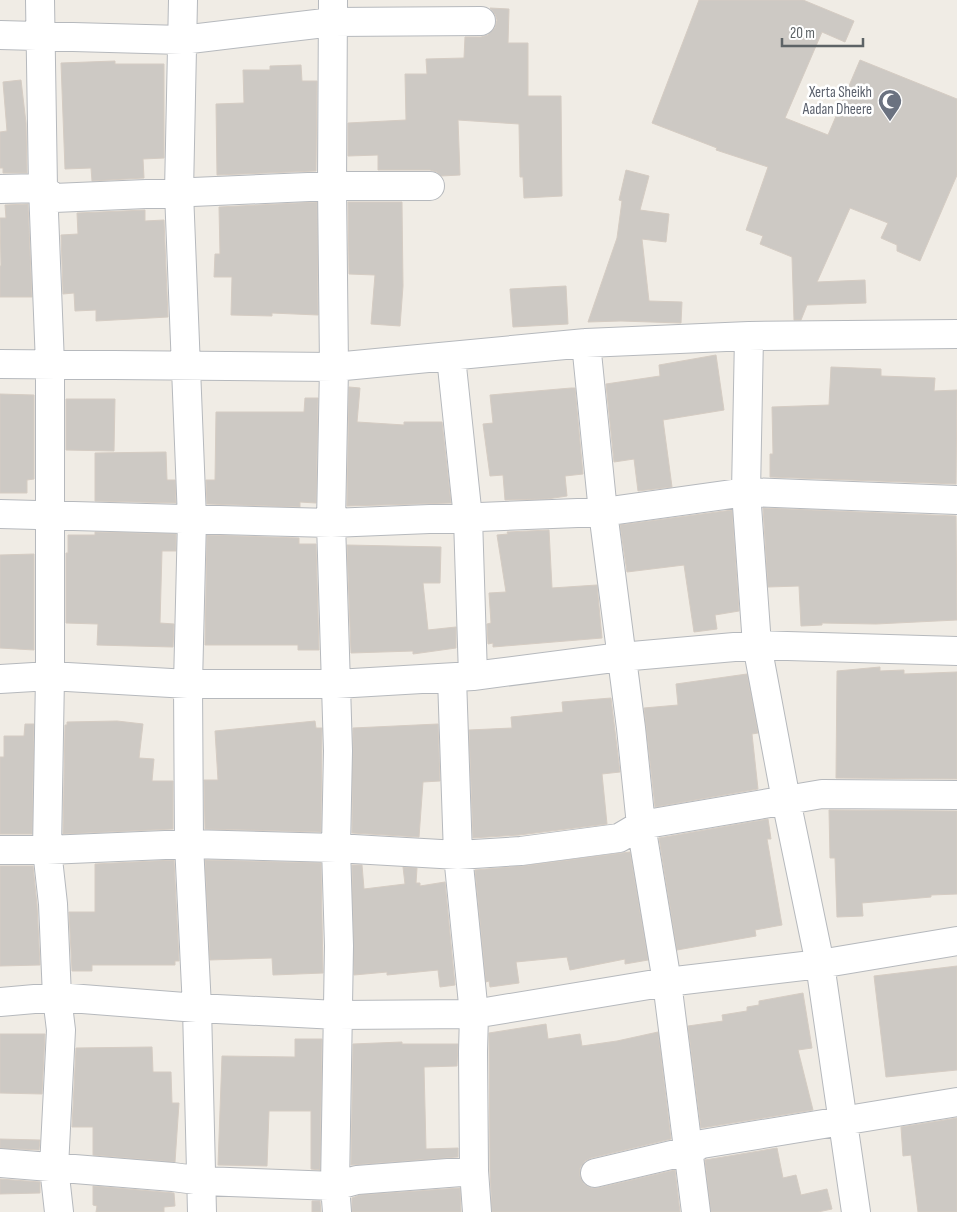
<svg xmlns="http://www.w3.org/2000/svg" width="957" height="1212" font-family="'Sofia Sans Condensed',sans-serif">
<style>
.building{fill:#cdc9c4;stroke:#d5ccc3}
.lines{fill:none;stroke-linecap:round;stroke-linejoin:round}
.minor-casing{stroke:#b6b9bd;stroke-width:30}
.minor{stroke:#fff;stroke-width:28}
.labels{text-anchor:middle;stroke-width:5;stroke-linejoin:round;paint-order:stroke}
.worship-label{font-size:15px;fill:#5b616d;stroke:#fff;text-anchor:end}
</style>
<rect width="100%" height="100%" fill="#f0ece5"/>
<path class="building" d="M 699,0 L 803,0 L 854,21 L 845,42 L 822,32 L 785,118 L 828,135 L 860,60 L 957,99 L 957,175 L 920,261 L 897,251 L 897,245 L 881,238 L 888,223 L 850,208 L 817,282 L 865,280 L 866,303 L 807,305 L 801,320 L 794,320 L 792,257 L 760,244 L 763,236 L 746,230 L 768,167 L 716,150 L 717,148 L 652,123 Z
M 490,8 L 509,9 L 508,43 L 528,43 L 528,96 L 561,96 L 562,196 L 524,198 L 523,177 L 520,177 L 519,124 L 458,120 L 460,175 L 441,176 L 437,172 L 430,170 L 378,170 L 378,155 L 348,156 L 348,123 L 406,120 L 405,74 L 427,74 L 426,59 L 464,58 L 465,37 L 481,37 L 488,35 L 495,28 L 497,20 L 495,14 Z
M 115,61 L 115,64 L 164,64 L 164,158 L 143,159 L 144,178 L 92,181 L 91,168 L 65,169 L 61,63 Z
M 301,65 L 302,81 L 317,81 L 316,171 L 217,175 L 216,104 L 244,103 L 243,70 L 270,70 L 270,66 Z
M 21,80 L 26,123 L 27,173 L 3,173 L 3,168 L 0,168 L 0,132 L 7,131 L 3,82 Z
M 626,170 L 649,176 L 640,210 L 669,214 L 666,242 L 642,239 L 649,301 L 682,302 L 681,323 L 621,321 L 588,322 L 617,238 L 622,201 L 619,200 Z
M 317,202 L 318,315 L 272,313 L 272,316 L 231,315 L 232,277 L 214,277 L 215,254 L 220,254 L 219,207 Z
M 348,202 L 402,202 L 403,286 L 400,326 L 371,324 L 375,275 L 349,274 Z
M 28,204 L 32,297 L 0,297 L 0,266 L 1,266 L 0,218 L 6,218 L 5,205 Z
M 145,210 L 145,221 L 164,220 L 168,317 L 96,321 L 96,310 L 75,311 L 74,293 L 63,294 L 61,235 L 78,234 L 77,213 Z
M 566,286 L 568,324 L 513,327 L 510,289 Z
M 716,355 L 724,410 L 663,420 L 672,487 L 638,491 L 634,459 L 614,462 L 606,384 L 660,376 L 659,365 Z
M 831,367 L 881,369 L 881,376 L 935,378 L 934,391 L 957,390 L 956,484 L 770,477 L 770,454 L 773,454 L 772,407 L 829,405 Z
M 349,387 L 360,388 L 357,422 L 404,425 L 404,422 L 442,422 L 451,503 L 347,506 Z
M 571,388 L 575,388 L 583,474 L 565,476 L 567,496 L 547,499 L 505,500 L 503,475 L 490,476 L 483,424 L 493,423 L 490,395 Z
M 0,394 L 34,395 L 34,479 L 27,480 L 27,493 L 0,493 Z
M 305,398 L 318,398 L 316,503 L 300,502 L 300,507 L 207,504 L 206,480 L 215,480 L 216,412 L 304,412 Z
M 66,399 L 115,399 L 114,451 L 66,450 Z
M 166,452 L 167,480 L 175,480 L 176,503 L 95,501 L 95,453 Z
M 763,508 L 956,516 L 957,620 L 876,624 L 822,623 L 822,625 L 801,626 L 799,586 L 768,587 Z
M 732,510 L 739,611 L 715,615 L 717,629 L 694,632 L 684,565 L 627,572 L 620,525 Z
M 549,530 L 552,588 L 597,585 L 602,638 L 493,647 L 493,643 L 488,644 L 487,624 L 491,623 L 489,593 L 506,592 L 497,535 L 508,534 L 507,532 Z
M 95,532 L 176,534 L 176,551 L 162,551 L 160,623 L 174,624 L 173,647 L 97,645 L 98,624 L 66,623 L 66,553 L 68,553 L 68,535 L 95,535 Z
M 207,535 L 299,538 L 299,544 L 316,544 L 319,650 L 298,650 L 298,645 L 205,645 Z
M 347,545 L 441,547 L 440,583 L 423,583 L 428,630 L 456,627 L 456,648 L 413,654 L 413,651 L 351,653 Z
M 34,554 L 34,650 L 0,648 L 0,555 Z
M 880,667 L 880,671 L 904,670 L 904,674 L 957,672 L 957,779 L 836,778 L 837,671 Z
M 747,674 L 758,733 L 752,734 L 758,789 L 655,807 L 644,708 L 678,705 L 676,684 Z
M 611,698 L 620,772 L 602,774 L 607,824 L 519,835 L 473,838 L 469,730 L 512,728 L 511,717 L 563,712 L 562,702 Z
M 117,721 L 143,724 L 139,758 L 154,759 L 152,781 L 173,781 L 173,829 L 63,834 L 65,725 L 67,725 L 67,722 Z
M 315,721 L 316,728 L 322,728 L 321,832 L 205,829 L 204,780 L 218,780 L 215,731 Z
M 25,724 L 34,724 L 32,834 L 0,834 L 0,757 L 4,757 L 4,736 L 24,736 Z
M 438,724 L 440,781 L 423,782 L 419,837 L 352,833 L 353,728 Z
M 829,810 L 957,811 L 957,894 L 931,895 L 931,897 L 862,903 L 863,916 L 837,917 L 835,858 L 830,858 Z
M 768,819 L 771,839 L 767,839 L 782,925 L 755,930 L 756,936 L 677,950 L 659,838 Z
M 630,852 L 648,960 L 625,964 L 625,959 L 570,970 L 567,957 L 516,962 L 519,983 L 490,987 L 489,981 L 486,982 L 475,870 L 523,866 Z
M 174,860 L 179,961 L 175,961 L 175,965 L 92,965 L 92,971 L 72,971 L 69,912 L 95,912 L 95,864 Z
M 205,860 L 321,863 L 323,973 L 273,975 L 272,958 L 210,960 Z
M 352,865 L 362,865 L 364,889 L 405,884 L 403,867 L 417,868 L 416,883 L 420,883 L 420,886 L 445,882 L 455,985 L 440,987 L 438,970 L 387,975 L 387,972 L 354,975 Z
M 0,866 L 33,866 L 37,905 L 40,965 L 0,966 Z
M 957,966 L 957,1070 L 886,1077 L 874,976 Z
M 803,993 L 812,1048 L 798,1050 L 813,1110 L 701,1128 L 688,1026 L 723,1021 L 722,1015 L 747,1011 L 747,1007 L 759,1005 L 759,1001 Z
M 546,1024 L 548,1039 L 580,1034 L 582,1046 L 617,1041 L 658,1032 L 671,1139 L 591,1158 L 585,1161 L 580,1168 L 580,1176 L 584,1184 L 591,1188 L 598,1188 L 675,1170 L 680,1212 L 492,1212 L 490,1170 L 489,1033 Z
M 0,1034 L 45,1034 L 42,1094 L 0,1093 Z
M 295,1039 L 322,1039 L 320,1170 L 311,1169 L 311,1111 L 269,1111 L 267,1166 L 218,1165 L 222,1056 L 295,1057 Z
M 402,1042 L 402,1044 L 458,1044 L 457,1066 L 424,1067 L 426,1149 L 458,1148 L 458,1157 L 351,1165 L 353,1044 Z
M 152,1047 L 153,1072 L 171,1072 L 172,1103 L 179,1103 L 175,1162 L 93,1155 L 93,1127 L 72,1127 L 76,1048 Z
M 957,1118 L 957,1212 L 918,1212 L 911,1155 L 903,1156 L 901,1127 Z
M 0,1139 L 40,1140 L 39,1150 L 0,1148 Z
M 777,1148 L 783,1178 L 796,1175 L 801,1195 L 827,1189 L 832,1209 L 818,1212 L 711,1212 L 705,1160 Z
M 0,1179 L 40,1182 L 40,1193 L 0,1194 Z
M 93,1186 L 174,1193 L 175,1206 L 164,1207 L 164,1212 L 96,1212 L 97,1206 L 93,1205 Z
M 460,1188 L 461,1212 L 352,1212 L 352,1198 L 360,1195 Z
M 312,1201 L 320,1201 L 321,1212 L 312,1212 Z"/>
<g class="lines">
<g class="minor-casing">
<path id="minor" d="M 40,0 L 43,188 L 50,364 L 50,676 L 47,850 L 53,904 L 57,997 L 61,1030 L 54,1167 L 59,1212
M 183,0 L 179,192 L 192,519 L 188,684 L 189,844 L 197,1008 L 202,1212
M 333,0 L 332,186 L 334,367 L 331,523 L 338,751 L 336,848 L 339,946 L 335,1186 L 337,1212
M 0,35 L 182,40 L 333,22 L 481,21
M 0,189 L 43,188 L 54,198 L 332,186 L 430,186
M 749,336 L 746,492 L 757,645 L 786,800 L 820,964 L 856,1212
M 586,343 L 603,512 L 631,728 L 641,825 L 667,982 L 696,1212
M 451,357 L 468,518 L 473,676
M 0,364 L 334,367 L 586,343 L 749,336 L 957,334
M 0,514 L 331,523 L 603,512 L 746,492 L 957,500
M 452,678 L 458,855 L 474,1014 L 473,1052 L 474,1171 L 477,1212
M 0,679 L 50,676 L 188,684 L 336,684 L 473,676 L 621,657 L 757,645 L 957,651
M 0,850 L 47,850 L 189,844 L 336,848 L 458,855 L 521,851 L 619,838 L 641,825 L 822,794 L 957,795
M 0,1002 L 57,997 L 197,1008 L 337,1015 L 474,1014 L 667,982 L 820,964 L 957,941
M 0,1163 L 173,1177 L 203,1181 L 335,1186 L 357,1180 L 474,1171
M 595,1173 L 688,1151 L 702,1144 L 957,1102"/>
</g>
<use href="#minor" class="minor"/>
</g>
<defs>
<g id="mosque-pin" transform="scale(1.25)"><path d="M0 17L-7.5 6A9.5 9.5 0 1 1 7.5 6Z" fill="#6b7280" stroke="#fff"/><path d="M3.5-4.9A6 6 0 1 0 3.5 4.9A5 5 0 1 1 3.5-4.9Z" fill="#fff"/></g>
</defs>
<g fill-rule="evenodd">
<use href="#mosque-pin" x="890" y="101"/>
</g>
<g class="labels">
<g class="worship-label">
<text x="872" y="97">Xerta Sheikh<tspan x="872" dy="17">Aadan Dheere</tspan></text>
</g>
</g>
<path d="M782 38v8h81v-8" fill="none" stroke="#5d6366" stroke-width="2.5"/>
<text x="790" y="38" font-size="15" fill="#5d6366" stroke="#ffffff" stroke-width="4" paint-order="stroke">20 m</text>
</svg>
